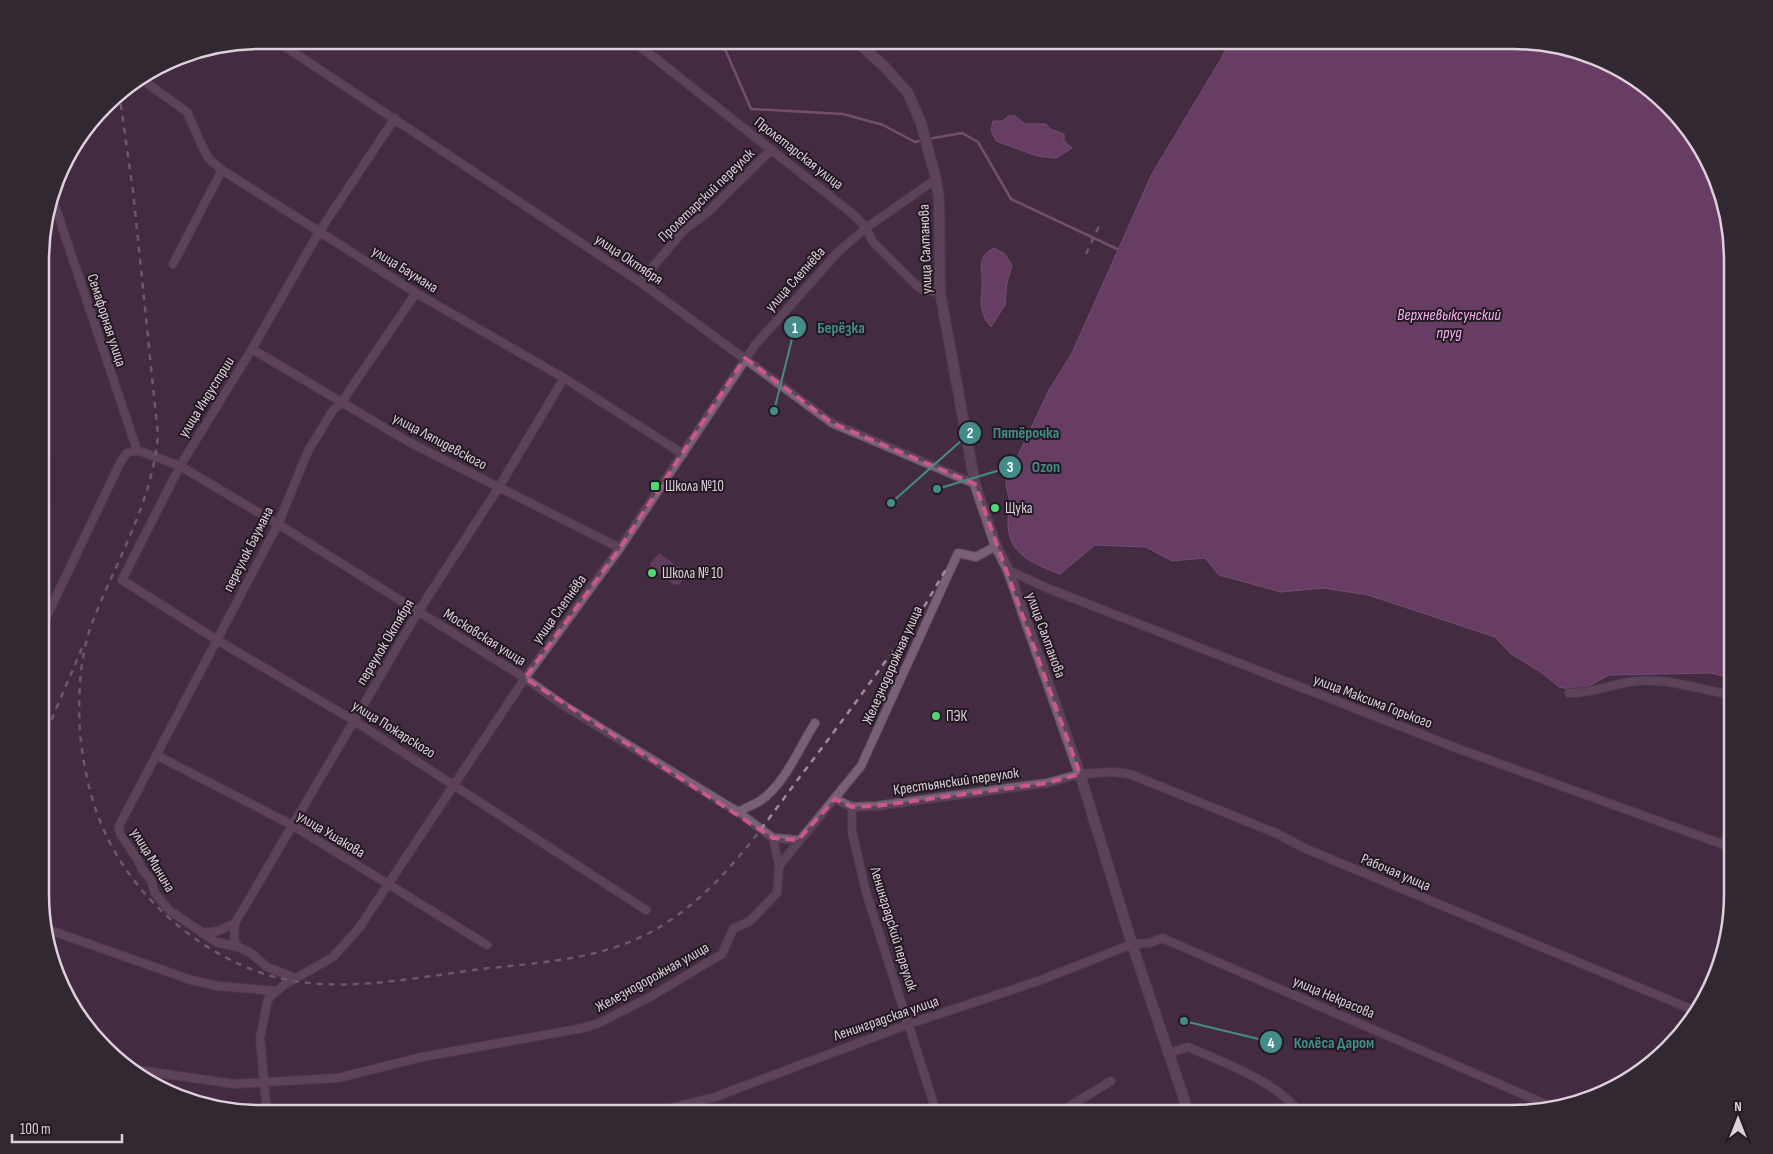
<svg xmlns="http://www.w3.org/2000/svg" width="1773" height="1154" font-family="'Sofia Sans Condensed',sans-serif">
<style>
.green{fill:#5f3b5c}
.water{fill:#93538f;stroke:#aa78a6}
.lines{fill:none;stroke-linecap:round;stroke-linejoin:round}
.stream{stroke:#aa78a6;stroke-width:2.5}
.street-casing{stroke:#5c485a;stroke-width:10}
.secondary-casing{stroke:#5c485a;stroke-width:12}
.street{stroke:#7a6077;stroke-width:8}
.secondary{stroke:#7a6077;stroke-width:10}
.rail{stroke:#9f8c9d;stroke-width:2.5;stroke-dasharray:6 6;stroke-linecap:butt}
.marked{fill:none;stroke:#cc5888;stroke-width:4;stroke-dasharray:10 6;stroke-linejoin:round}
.poi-dot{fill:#4fd675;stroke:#231922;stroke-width:2}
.labels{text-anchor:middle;stroke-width:4;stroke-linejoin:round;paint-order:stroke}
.street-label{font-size:15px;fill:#decfdc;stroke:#231922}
.poi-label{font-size:15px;fill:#decfdc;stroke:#231922;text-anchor:start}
.water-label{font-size:16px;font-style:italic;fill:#f9b1f3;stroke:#231922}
.rim{fill:none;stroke:#decfdc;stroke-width:2.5}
.leader{fill:none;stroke:#438c8a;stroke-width:2}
.callout-dot{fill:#438c8a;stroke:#231922;stroke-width:2}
.mark-label{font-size:15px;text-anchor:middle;font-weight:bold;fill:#fff}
.callout-label{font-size:16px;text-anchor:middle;font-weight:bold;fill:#438c8a;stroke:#231922;stroke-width:4;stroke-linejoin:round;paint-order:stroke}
</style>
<rect width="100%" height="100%" fill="#432c41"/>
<path class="green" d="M 659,553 L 684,571 L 685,575 L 679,585 L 673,584 L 650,566 L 651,562 Z"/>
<path class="water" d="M 1230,40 L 1513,40 L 1583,52 L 1635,77 L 1704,150 L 1733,246 L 1733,679 L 1711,673 L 1609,675 L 1579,691 L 1559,687 L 1542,673 L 1511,654 L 1495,637 L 1368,595 L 1323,588 L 1281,592 L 1219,575 L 1205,558 L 1172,561 L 1146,547 L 1095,545 L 1060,574 C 1034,564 1008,555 1008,523 C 1007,517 1011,510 1010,504 C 1009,495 1006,490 1006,481 L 1049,390 L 1072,353 L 1152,174 L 1221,59 Z
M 1008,116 L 1015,116 L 1025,124 L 1046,124 L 1050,129 L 1064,134 L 1064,141 L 1072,148 L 1056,158 L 1037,156 L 996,141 L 991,130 L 993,121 L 1003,121 Z
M 994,248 L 1005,254 L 1012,266 L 1007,282 L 1005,305 L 991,327 C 979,312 981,304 982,286 C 984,271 974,258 994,248 Z"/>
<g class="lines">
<path class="stream" d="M 721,40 L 751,109 L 843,114 L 883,125 L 915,142 L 923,140
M 928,139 L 962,133 L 978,142 L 1011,199 L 1117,249"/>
<g class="street-casing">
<path id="street" d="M 275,40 L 640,282 L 832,423 L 975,484
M 632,40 L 854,215 L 866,228 L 873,242 L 915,284 L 923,290 L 940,292
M 141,79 L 187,112 L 203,148 L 209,159 L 222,170 L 416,293 L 564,378 L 683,454
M 395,118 L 319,232 L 252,349 L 180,466 L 122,580 L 217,640 L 353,720 L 646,910
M 52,197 L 137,450
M 173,264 L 222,170
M 640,282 L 684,230 L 708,212 L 771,150
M 252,349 L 407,441 L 620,548
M 1008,570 L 1047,588 L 1459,749 L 1733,848
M 42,626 L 121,461 L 127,453 L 137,450 L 180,466 L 278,524 L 525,678 L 563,705 L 738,812 L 773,838 L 798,840
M 1569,693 C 1592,694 1613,683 1637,681 C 1669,678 1701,690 1733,695
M 156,755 L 292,825 L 487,945
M 835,799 L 852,807 L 876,806 L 1047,783 L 1080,774 L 1112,772 L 1130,774 L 1278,834 L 1304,848 L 1698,1012
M 852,807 L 852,832 L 866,892 L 937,1114
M 738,812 C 745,808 753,805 760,801 C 785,784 799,748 815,723
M 773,838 L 779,866
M 1724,845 L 1733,818
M 235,923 L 234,940 L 238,947
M 44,928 L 191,980 L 218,986 L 275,991
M 202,933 L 218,931 L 235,923 L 418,612 L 499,487 L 564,378
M 295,978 L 267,967 L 251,953 L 238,947 L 216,942 L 169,910 L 155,893 L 151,880 L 142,869 L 138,860 L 120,834 L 119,826 L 278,524 L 308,451 L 333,410 L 341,403 L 416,293
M 1170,1053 L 1188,1047 C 1220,1061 1281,1083 1300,1114
M 130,1069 L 234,1084 L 338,1078 L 422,1057 L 583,1028 L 599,1023 L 650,997 L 722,954 L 733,929 L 750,921 L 777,893 L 779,866 L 861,766 L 958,553 L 976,557 L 996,546
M 267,1114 L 260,1038 L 268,999 L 284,985 L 333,957 L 359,928 L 525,678 L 620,548 L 755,345 L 839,251 L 866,228 L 936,179
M 648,1114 L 715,1097 L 909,1024 L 1041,980 L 1132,944 L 1150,943 L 1162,938 L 1550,1106
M 1027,1114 L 1042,1109 L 1065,1109 L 1111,1081"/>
</g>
<g class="secondary-casing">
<path id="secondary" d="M 855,40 L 885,67 L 908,93 L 921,123 L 936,179 L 939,199 L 940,292 L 975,484 L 996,546 L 1008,570 L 1080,774 L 1132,944 L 1189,1114"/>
</g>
<use href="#street" class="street"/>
<use href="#secondary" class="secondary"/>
<path class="rail" d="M 119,92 L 133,191 L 158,435 C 152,505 115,562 91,626 C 79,659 77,707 81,742 C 85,775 93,809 108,839 C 142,908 217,968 293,981 C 354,991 420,977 481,969 C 546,962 614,959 669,921 C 723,885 758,833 796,782 C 839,726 880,669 921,612 L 946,569
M 1086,254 L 1100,224
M 42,742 L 82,648"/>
</g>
<path d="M0 0H1773V1154H0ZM 745,358 L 832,423 L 975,484 L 1080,774 L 1047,783 L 876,806 L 852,807 L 835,799 L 798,840 L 773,838 L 525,678 L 620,548 Z" fill="#432c41" fill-opacity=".55" fill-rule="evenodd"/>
<path class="marked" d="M 745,358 L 832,423 L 975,484 L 1080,774 L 1047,783 L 876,806 L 852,807 L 835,799 L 798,840 L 773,838 L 525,678 L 620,548 Z"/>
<g class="poi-dot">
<rect x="650" y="481" width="10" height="10" rx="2.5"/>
<circle cx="995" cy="508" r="5"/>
<circle cx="652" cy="573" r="5"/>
<circle cx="936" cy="716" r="5"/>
</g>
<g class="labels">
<g class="street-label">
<text transform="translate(799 153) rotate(38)" y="5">Пролетарская улица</text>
<text transform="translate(706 195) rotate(-44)" y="5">Пролетарский переулок</text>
<text transform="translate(925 249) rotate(-92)" y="5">улица Салтанова</text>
<text transform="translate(629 259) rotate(34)" y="5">улица Октября</text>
<text transform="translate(405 269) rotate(32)" y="5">улица Баумана</text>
<text transform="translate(795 279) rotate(-48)" y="5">улица Слепнёва</text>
<text transform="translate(107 320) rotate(72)" y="5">Семафорная улица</text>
<text transform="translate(206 397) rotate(-58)" y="5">улица Индустрии</text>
<text transform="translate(440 441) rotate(28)" y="5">улица Ляпидевского</text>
<text transform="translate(248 549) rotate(-63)" y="5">переулок Баумана</text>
<text transform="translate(559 609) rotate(-54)" y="5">улица Слепнёва</text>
<text transform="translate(1046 635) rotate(70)" y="5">улица Салтанова</text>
<text transform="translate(485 637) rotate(32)" y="5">Московская улица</text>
<text transform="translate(385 642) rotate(-59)" y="5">переулок Октября</text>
<text transform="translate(892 665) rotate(-66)" y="5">Железнодорожная улица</text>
<text transform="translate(1373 701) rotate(21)" y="5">улица Максима Горького</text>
<text transform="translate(394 729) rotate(32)" y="5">улица Пожарского</text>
<text transform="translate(956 781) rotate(-8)" y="5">Крестьянский переулок</text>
<text transform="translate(331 834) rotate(31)" y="5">улица Ушакова</text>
<text transform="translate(153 860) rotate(59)" y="5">улица Минина</text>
<text transform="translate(1396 872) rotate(23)" y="5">Рабочая улица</text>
<text transform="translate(894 929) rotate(73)" y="5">Ленинградский переулок</text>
<text transform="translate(652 977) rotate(-29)" y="5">Железнодорожная улица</text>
<text transform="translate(1334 997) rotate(23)" y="5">улица Некрасова</text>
<text transform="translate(886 1018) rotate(-19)" y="5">Ленинградская улица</text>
</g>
<g class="poi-label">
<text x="665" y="491">Школа №10</text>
<text x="1005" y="513">Щука</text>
<text x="662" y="578">Школа № 10</text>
<text x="946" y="721">ПЭК</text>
</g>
<g class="water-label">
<text x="1449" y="320">Верхневыксунский<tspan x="1449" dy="18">пруд</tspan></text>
</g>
</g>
<path d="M0 0H1773V1154H0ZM260 49H1513A211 211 0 0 1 1724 260V894A211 211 0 0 1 1513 1105H260A211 211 0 0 1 49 894V260A211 211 0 0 1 260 49Z" fill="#322831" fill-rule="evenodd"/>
<path class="rim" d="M260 49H1513A211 211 0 0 1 1724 260V894A211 211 0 0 1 1513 1105H260A211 211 0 0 1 49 894V260A211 211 0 0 1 260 49Z"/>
<path class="leader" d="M774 411L795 327M891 503L970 433M937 489L1010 467M1184 1021L1271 1042"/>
<g class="callout-dot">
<circle cx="774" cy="411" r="5"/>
<circle cx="891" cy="503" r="5"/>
<circle cx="937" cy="489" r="5"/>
<circle cx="1184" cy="1021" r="5"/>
<circle cx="795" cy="327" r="12"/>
<circle cx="970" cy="433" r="12"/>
<circle cx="1010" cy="467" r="12"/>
<circle cx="1271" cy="1042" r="12"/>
</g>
<g class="mark-label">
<text x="795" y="333">1</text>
<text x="970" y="438">2</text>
<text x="1010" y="472">3</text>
<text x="1271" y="1048">4</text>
</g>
<g class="callout-label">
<text x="841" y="333">Берёзка</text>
<text x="1026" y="438">Пятёрочка</text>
<text x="1046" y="472">Ozon</text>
<text x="1334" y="1048">Колёса Даром</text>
</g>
<g transform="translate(1738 1119)" stroke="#231922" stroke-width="4" paint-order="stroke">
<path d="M0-4L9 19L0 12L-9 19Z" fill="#decfdc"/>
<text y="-8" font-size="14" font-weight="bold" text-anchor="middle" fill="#decfdc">N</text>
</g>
<path d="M12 1134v8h110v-8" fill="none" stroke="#decfdc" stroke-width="2.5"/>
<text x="20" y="1134" font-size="15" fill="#decfdc" stroke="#231922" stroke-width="4" paint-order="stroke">100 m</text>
</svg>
